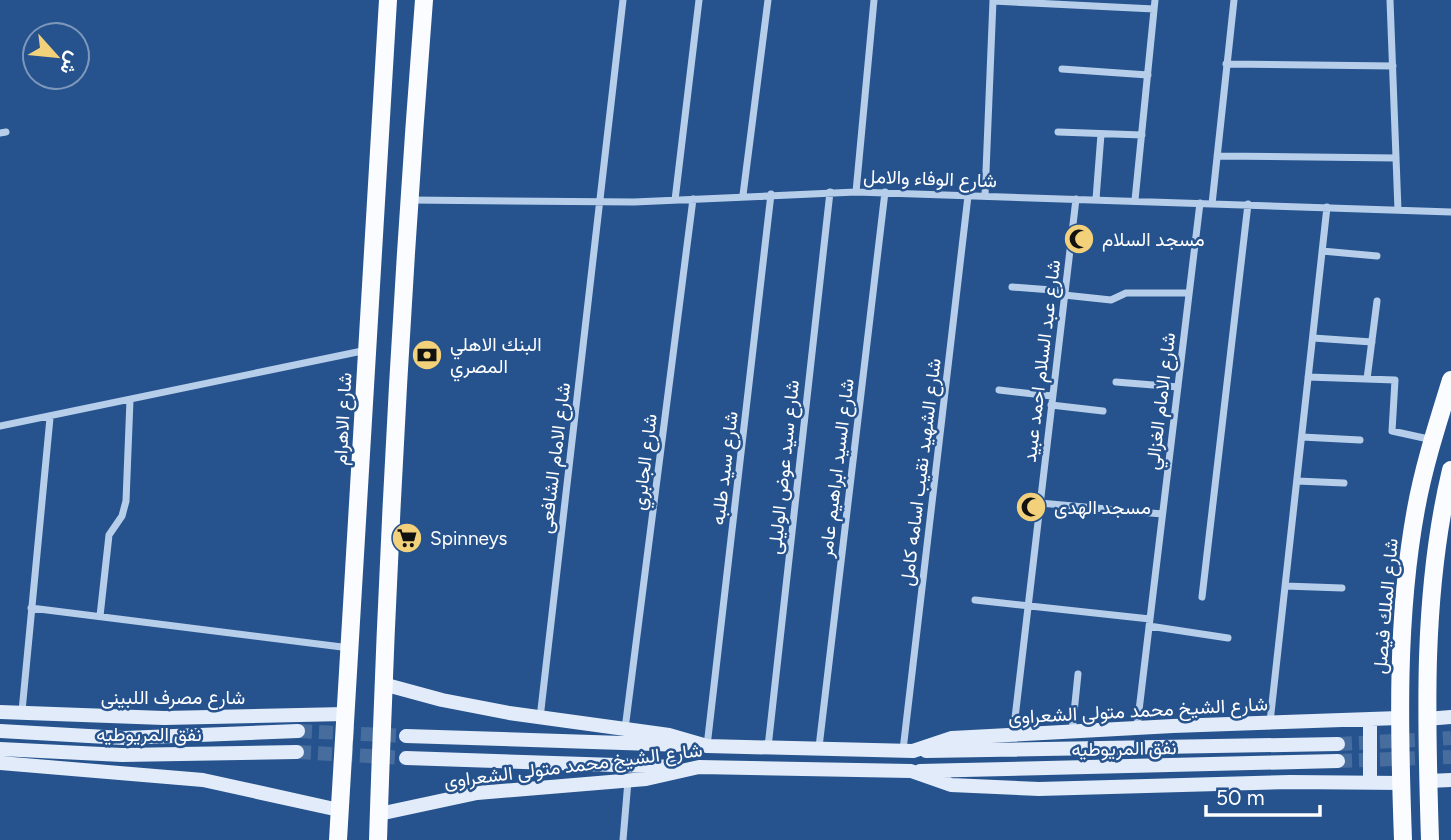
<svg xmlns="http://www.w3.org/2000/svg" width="1451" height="840" font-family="Figtree,Vazirmatn,sans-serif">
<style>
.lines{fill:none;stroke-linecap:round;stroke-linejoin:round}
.secondary-tunnel{stroke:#476d9e;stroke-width:14;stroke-dasharray:14 7;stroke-linecap:butt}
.street{stroke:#b6ceea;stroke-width:7}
.secondary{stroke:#e1ebf9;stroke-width:14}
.primary{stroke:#fafcff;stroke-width:18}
.labels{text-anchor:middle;stroke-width:5;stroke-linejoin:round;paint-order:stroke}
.street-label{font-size:19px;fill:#fff;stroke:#26538d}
.poi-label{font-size:19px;fill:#fff;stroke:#26538d;text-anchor:start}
</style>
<rect width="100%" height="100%" fill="#26538d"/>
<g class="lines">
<path class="secondary-tunnel" d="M 298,731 L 406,736
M 1338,744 L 1451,738
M 297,752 L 406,758
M 1338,761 L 1451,757"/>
<path class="street" d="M 1390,0 L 1398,210
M 993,1 L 1154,9
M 1226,64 L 1393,66
M 1062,69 L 1148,75
M 1058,132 L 1142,135
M 0,133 L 6,132
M 1217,156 L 1396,158
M 856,192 L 874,0
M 743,195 L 768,0
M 985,196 L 993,0
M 1096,199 L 1101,134
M 409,200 L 634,202 L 856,192 L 1451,212
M 675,200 L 699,0
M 1135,200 L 1155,0
M 1212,204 L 1234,0
M 1322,251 L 1377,256
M 1012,287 L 1065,291
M 1064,295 L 1111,300 L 1126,293 L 1189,293
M 1313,338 L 1372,342
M 1308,377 L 1395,380 L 1392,431 L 1433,440
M 1367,379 L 1377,301
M 1116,382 L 1178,387
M 999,390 L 1052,396
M 1051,405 L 1103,411
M 0,426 L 367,350
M 1302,437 L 1360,440
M 1297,481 L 1344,483
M 1040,503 L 1162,514
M 1285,586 L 1342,588
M 1202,597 L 1248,204
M 975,600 L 1150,619
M 31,608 L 350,648
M 100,616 L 109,535 L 122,516 L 126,501 L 130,400
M 1149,626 L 1228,638
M 22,711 L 50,418
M 540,718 L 623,0
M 1270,722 L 1327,207
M 1137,727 L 1200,203
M 625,729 L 693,199
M 1072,732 L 1078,674
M 1013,735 L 1076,199
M 707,746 L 771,194
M 768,747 L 830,192
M 819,747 L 885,192
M 903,750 L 968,196
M 623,840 L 628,781"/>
<path class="secondary" d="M 383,684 L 442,700 L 509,713 L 669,735 L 707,746 L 913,751 L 952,738 L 1173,726 L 1399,718
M 0,712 L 164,718 L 345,714
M 1426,719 L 1451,717
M 1370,720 L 1370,782
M 0,731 L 124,738 L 298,731
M 406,736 L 684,745
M 0,749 L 122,755 L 297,752
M 926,751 L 1338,744
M 406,758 L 677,767
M 0,763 L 203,780 L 339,810
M 920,771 L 1338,761
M 1428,781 L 1451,780
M 379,814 L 477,793 L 646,779 L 699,767 L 911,771 L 951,785 L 1039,789 L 1290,782 L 1401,783"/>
<path class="primary" d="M 338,840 L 388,0
M 378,840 C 387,559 402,280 424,0
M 1403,840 C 1399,730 1396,618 1416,509 C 1424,465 1438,422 1451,380
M 1430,840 C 1426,716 1422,592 1451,470"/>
</g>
<defs>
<g id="mosque-disc" transform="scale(1.575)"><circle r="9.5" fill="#f3d17b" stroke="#26538d"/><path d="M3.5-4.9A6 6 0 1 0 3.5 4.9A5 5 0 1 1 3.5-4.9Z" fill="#111"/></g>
<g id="bank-disc" transform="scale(1.575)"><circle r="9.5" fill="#f3d17b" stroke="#26538d"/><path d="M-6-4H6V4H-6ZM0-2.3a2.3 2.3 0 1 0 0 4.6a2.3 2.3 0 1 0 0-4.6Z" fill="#111"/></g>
<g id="supermarket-disc" transform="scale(1.575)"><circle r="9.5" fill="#f3d17b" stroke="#26538d"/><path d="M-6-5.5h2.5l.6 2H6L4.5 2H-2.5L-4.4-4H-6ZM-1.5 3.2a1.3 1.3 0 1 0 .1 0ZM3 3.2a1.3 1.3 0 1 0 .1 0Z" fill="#111"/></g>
</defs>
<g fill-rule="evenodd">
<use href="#mosque-disc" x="1079" y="239"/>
<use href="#bank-disc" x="427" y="355"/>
<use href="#mosque-disc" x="1031" y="507"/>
<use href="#supermarket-disc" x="407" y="538"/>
</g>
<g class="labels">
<g class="street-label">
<text transform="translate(930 178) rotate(2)" y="7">شارع الوفاء والامل</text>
<text transform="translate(1041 361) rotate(-83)" y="7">شارع عبد السلام احمد عبيد</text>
<text transform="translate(1160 401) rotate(-83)" y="7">شارع الامام الغزالي</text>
<text transform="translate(342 419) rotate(-87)" y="7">شارع الاهرام</text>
<text transform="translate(554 458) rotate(-83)" y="7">شارع الامام الشافعى</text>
<text transform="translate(644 462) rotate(-83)" y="7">شارع الجابري</text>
<text transform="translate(783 467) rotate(-84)" y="7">شارع سيد عوض الوليلى</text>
<text transform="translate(724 468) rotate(-83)" y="7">شارع سيد طلبه</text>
<text transform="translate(836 468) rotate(-83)" y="7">شارع السيد ابراهيم عامر</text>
<text transform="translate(920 472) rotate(-83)" y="7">شارع الشهيد نقيب اسامه كامل</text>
<text transform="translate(1385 606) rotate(-85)" y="7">شارع الملك فيصل</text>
<text x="173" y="704">شارع مصرف اللبينى</text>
<text transform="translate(1138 710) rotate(-3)" y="7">شارع الشيخ محمد متولى الشعراوى</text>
<text x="149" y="741">نفق المريوطيه</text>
<text transform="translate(1124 748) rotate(-1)" y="7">نفق المريوطيه</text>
<text transform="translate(573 765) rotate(-7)" y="7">شارع الشيخ محمد متولى الشعراوى</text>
</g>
<g class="poi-label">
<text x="1102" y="246">مسجد السلام</text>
<text x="450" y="351">البنك الاهلي<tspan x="450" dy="22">المصري</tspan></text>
<text x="1054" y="514">مسجد الهدى</text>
<text x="430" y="545">Spinneys</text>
</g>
</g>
<g transform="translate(56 56) rotate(117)"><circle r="33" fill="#26538d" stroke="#7d98bb" stroke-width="2"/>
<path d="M0-5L12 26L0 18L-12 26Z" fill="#f3d17b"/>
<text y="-10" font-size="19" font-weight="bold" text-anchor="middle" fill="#ffffff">ش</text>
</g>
<path d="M1206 805v10h114v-10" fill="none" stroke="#ffffff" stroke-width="3.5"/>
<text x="1216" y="805" font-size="21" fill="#ffffff" stroke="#26538d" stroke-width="5" paint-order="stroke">50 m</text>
</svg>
